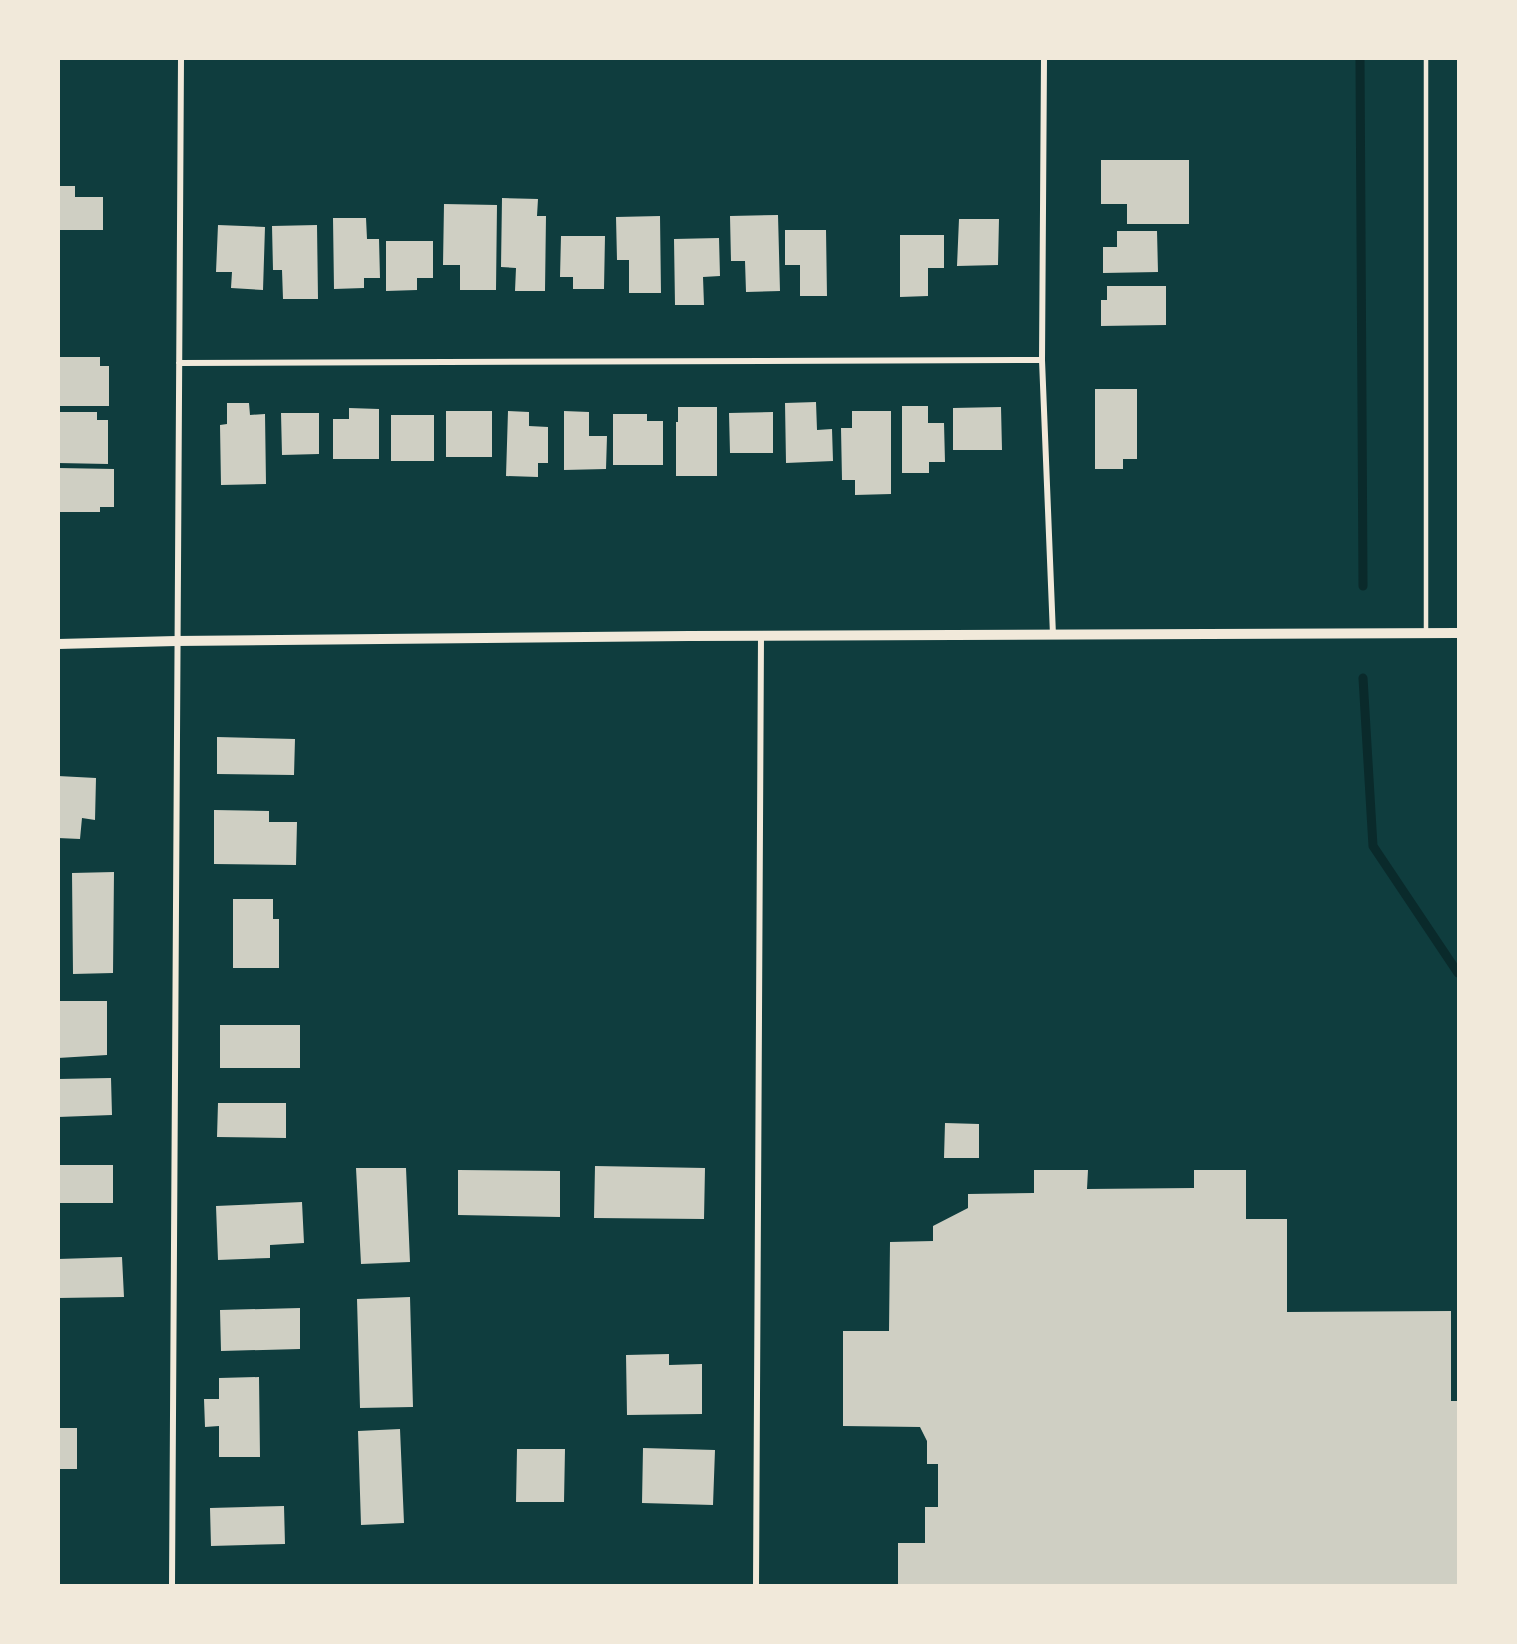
<svg xmlns="http://www.w3.org/2000/svg" width="1517" height="1644" font-family="'Roboto Condensed',sans-serif">
<style>
.lines{fill:none;stroke-linecap:round;stroke-linejoin:round}
.stream{stroke:#0a2a2b;stroke-width:9}
.building{fill:#cfcfc3}
.service{stroke:#f1e9da;stroke-width:4.5}
.minor{stroke:#f1e9da;stroke-width:6}
.tertiary{stroke:#f1e9da;stroke-width:10}
</style>
<rect width="100%" height="100%" fill="#0f3d3e"/>
<g class="lines">
<path class="stream" d="M 1360,58 L 1363,586
M 1363,678 L 1373,846 L 1458,973"/>
</g>
<path class="building" d="M 1101,160 L 1189,160 L 1189,224 L 1127,224 L 1127,204 L 1101,204 Z
M 58,186 L 75,186 L 75,197 L 103,197 L 103,230 L 58,230 Z
M 502,198 L 538,199 L 537,216 L 546,216 L 545,291 L 515,291 L 516,268 L 501,267 Z
M 444,204 L 497,205 L 496,290 L 460,290 L 460,265 L 443,265 Z
M 778,215 L 780,291 L 746,292 L 745,261 L 731,261 L 730,216 Z
M 660,216 L 661,293 L 629,293 L 629,260 L 617,260 L 616,217 Z
M 333,218 L 366,218 L 367,239 L 379,239 L 380,278 L 364,278 L 364,288 L 334,289 Z
M 959,219 L 999,219 L 998,265 L 957,266 Z
M 218,225 L 265,227 L 263,290 L 231,288 L 232,272 L 216,272 Z
M 317,225 L 318,299 L 283,299 L 282,270 L 273,270 L 272,226 Z
M 785,230 L 826,230 L 827,296 L 800,296 L 800,265 L 785,265 Z
M 1117,231 L 1157,231 L 1158,272 L 1103,273 L 1103,247 L 1117,247 Z
M 900,235 L 944,235 L 944,268 L 928,268 L 928,296 L 900,297 Z
M 561,236 L 605,236 L 604,289 L 573,289 L 573,277 L 560,277 Z
M 719,238 L 720,276 L 703,277 L 704,305 L 675,305 L 674,239 Z
M 386,241 L 433,241 L 433,278 L 417,278 L 417,290 L 386,291 Z
M 1107,286 L 1166,286 L 1166,325 L 1101,326 L 1101,300 L 1107,300 Z
M 58,357 L 100,357 L 100,366 L 109,366 L 109,406 L 58,406 Z
M 1095,389 L 1137,389 L 1137,459 L 1123,459 L 1123,469 L 1095,469 Z
M 816,402 L 817,430 L 832,429 L 833,461 L 786,463 L 785,403 Z
M 227,403 L 249,403 L 250,415 L 265,414 L 266,484 L 221,485 L 220,425 L 227,424 Z
M 902,406 L 928,406 L 928,423 L 944,423 L 945,462 L 929,462 L 929,473 L 902,473 Z
M 678,407 L 717,407 L 717,476 L 676,476 L 676,422 L 678,422 Z
M 1001,407 L 1002,450 L 953,450 L 953,408 Z
M 349,408 L 379,409 L 379,459 L 333,459 L 333,419 L 349,419 Z
M 446,411 L 492,411 L 492,457 L 446,457 Z
M 508,411 L 529,412 L 529,426 L 548,427 L 548,463 L 538,463 L 538,477 L 506,476 Z
M 564,411 L 589,412 L 589,436 L 607,436 L 606,469 L 564,470 Z
M 852,411 L 891,411 L 891,494 L 855,495 L 855,480 L 842,480 L 841,428 L 852,428 Z
M 58,412 L 97,412 L 97,420 L 108,420 L 108,464 L 58,463 Z
M 773,412 L 773,453 L 730,453 L 729,413 Z
M 281,413 L 319,413 L 319,454 L 282,455 Z
M 613,414 L 647,414 L 647,421 L 663,421 L 663,465 L 613,465 Z
M 391,415 L 434,415 L 434,461 L 391,461 Z
M 58,468 L 114,469 L 114,507 L 100,507 L 100,512 L 58,512 Z
M 217,737 L 295,739 L 294,775 L 217,774 Z
M 58,776 L 96,778 L 95,820 L 82,818 L 80,839 L 58,838 Z
M 214,810 L 269,811 L 269,822 L 297,822 L 296,865 L 214,864 Z
M 114,872 L 113,973 L 73,974 L 72,873 Z
M 233,899 L 273,899 L 273,919 L 279,919 L 279,968 L 233,968 Z
M 59,1001 L 107,1001 L 107,1055 L 58,1058 Z
M 220,1025 L 300,1025 L 300,1068 L 220,1068 Z
M 111,1078 L 112,1115 L 58,1117 L 58,1079 Z
M 218,1103 L 286,1103 L 286,1138 L 217,1137 Z
M 945,1123 L 979,1124 L 979,1158 L 944,1158 Z
M 58,1165 L 113,1165 L 113,1203 L 58,1203 Z
M 595,1166 L 705,1168 L 704,1219 L 594,1218 Z
M 356,1168 L 406,1168 L 410,1262 L 361,1264 Z
M 458,1170 L 560,1171 L 560,1217 L 458,1215 Z
M 1034,1170 L 1088,1170 L 1087,1189 L 1194,1188 L 1194,1170 L 1246,1170 L 1246,1219 L 1287,1219 L 1287,1312 L 1451,1311 L 1451,1401 L 1458,1401 L 1458,1586 L 898,1586 L 898,1543 L 925,1543 L 925,1507 L 938,1507 L 938,1464 L 927,1464 L 927,1441 L 920,1427 L 843,1426 L 843,1331 L 889,1331 L 890,1242 L 933,1241 L 933,1226 L 968,1208 L 968,1194 L 1034,1193 Z
M 302,1202 L 304,1243 L 270,1245 L 270,1258 L 218,1260 L 216,1206 Z
M 122,1257 L 124,1297 L 58,1298 L 58,1259 Z
M 410,1297 L 413,1407 L 360,1408 L 357,1299 Z
M 300,1308 L 300,1349 L 221,1351 L 220,1310 Z
M 669,1354 L 669,1365 L 702,1364 L 702,1414 L 627,1415 L 626,1355 Z
M 259,1377 L 260,1457 L 219,1457 L 219,1426 L 205,1427 L 204,1399 L 219,1399 L 219,1378 Z
M 58,1428 L 77,1428 L 77,1469 L 58,1469 Z
M 400,1429 L 404,1523 L 361,1525 L 358,1431 Z
M 643,1448 L 715,1450 L 713,1505 L 642,1503 Z
M 517,1449 L 565,1449 L 564,1502 L 516,1502 Z
M 284,1506 L 285,1544 L 211,1546 L 210,1508 Z"/>
<g class="lines">
<path class="service" d="M 1426,58 L 1426,633"/>
<path class="minor" d="M 1044,58 L 1042,360 L 1053,635
M 179,363 L 1042,360
M 172,1586 L 181,58
M 756,1586 L 761,636"/>
<path class="tertiary" d="M 58,644 L 176,641 L 689,636 L 1458,633"/>
</g>
<rect width="1517" height="1644" fill="none" stroke="#f1e9da" stroke-width="120"/>
</svg>
